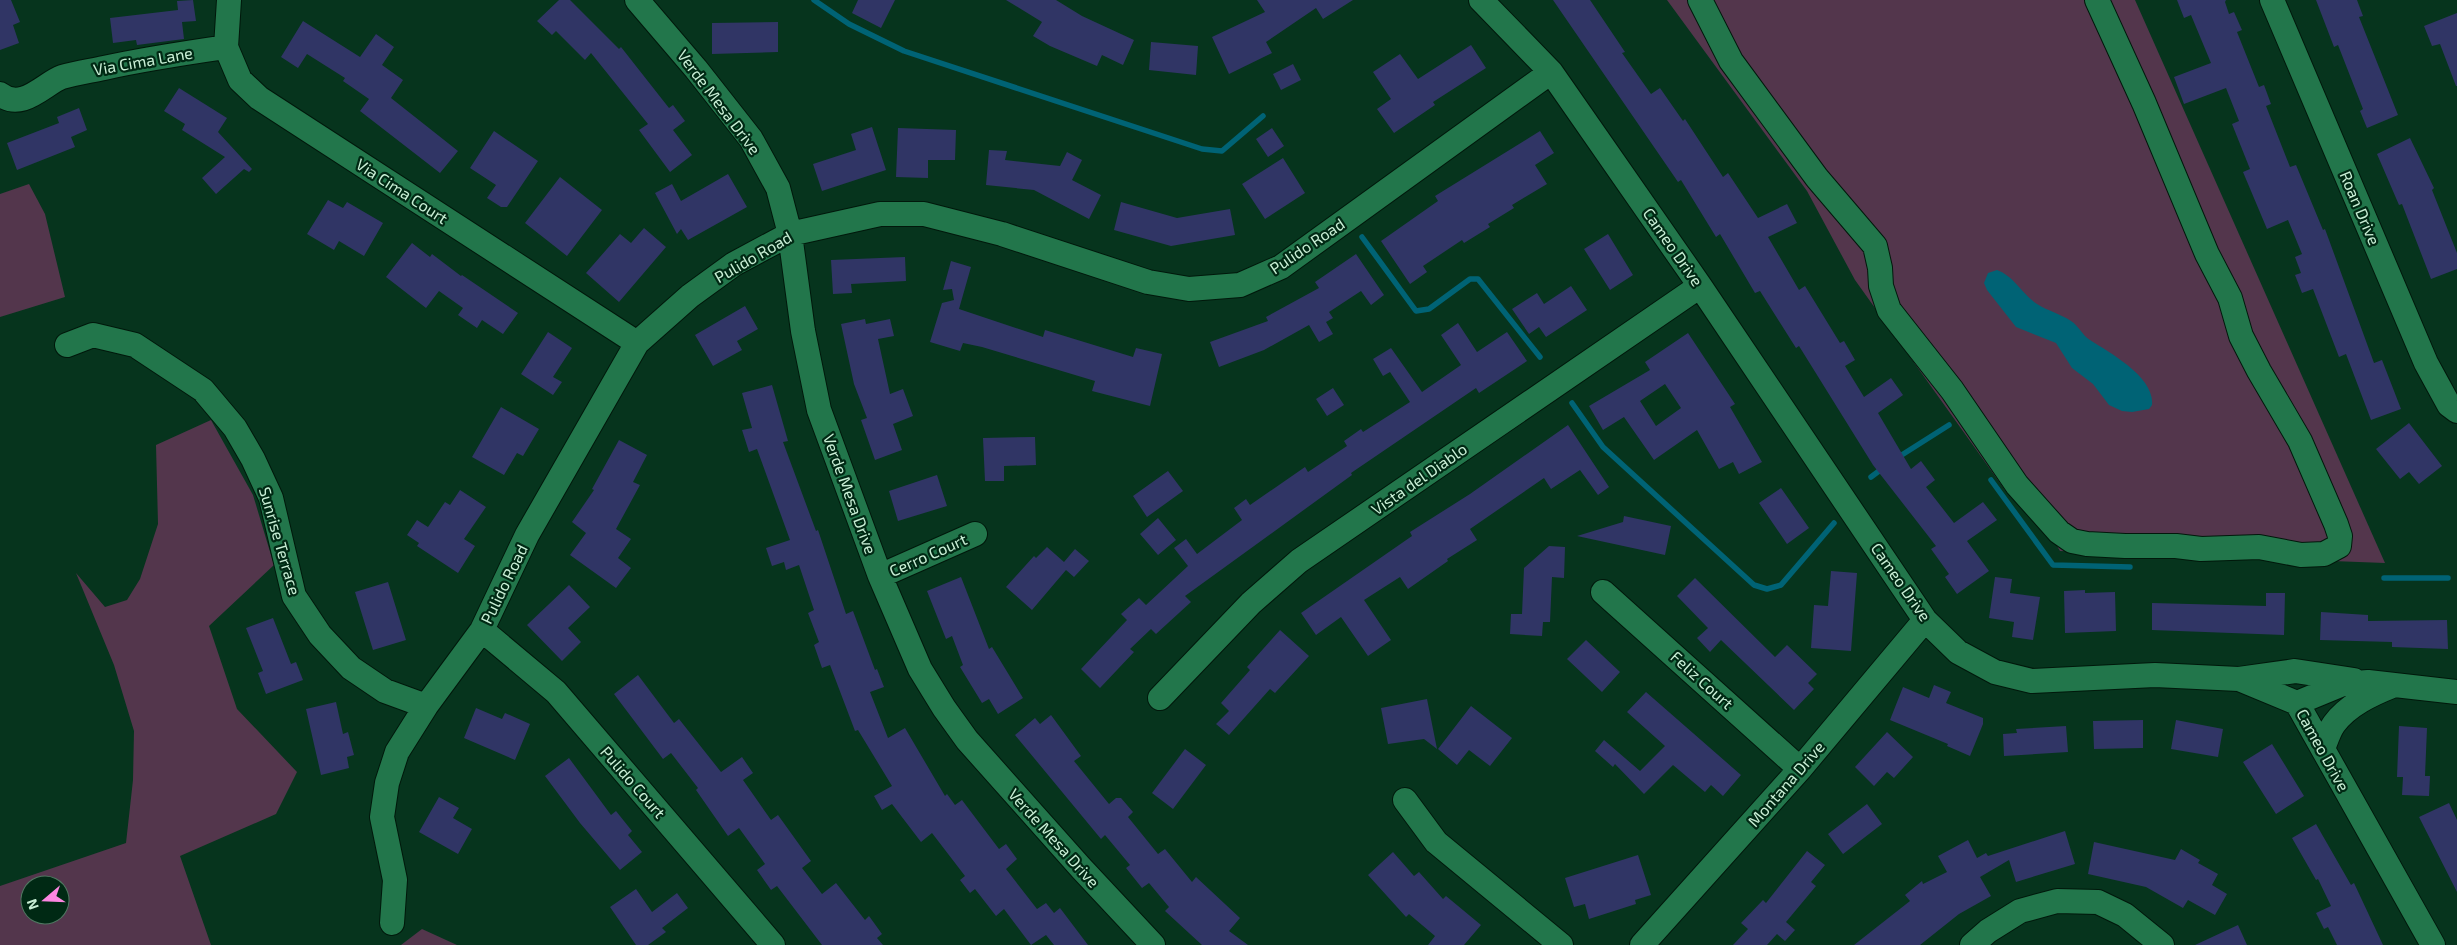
<svg xmlns="http://www.w3.org/2000/svg" width="2457" height="945" font-family="'Exo 2',sans-serif">
<style>
.green{fill:#53364c;fill-rule:evenodd}
.water{fill:#006375}
.lines{fill:none;stroke-linecap:round;stroke-linejoin:round}
.stream{stroke:#006375;stroke-width:5.5}
.building{fill:#303565;fill-rule:evenodd}
.minor-casing{stroke:#01180b;stroke-width:26}
.minor{stroke:#22764b;stroke-width:24}
.labels{text-anchor:middle;stroke-width:4.5;stroke-linejoin:round;paint-order:stroke}
.street-label{font-size:16px;fill:#c9efd6;stroke:#002914}
</style>
<rect width="100%" height="100%" fill="#06341d"/>
<path class="green" d="M 1667,0 L 2135,0 L 2385,563 L 2060,551 L 2042,521 L 2005,490 L 1855,280 L 1807,191 Z
M 29,184 L 45,214 L 65,297 L 0,317 L 0,194 Z
M 211,420 L 253,495 L 274,565 L 209,626 L 237,709 L 297,772 L 276,814 L 180,856 L 211,945 L 0,945 L 0,886 L 126,843 L 133,780 L 134,731 L 114,665 L 76,573 L 105,607 L 127,600 L 140,579 L 158,524 L 156,445 ZM 30,885 L 60,885 L 60,915 L 30,915 Z
M 422,929 L 457,945 L 401,945 Z"/>
<path class="water" d="M 1997,270 C 2014,276 2022,294 2037,304 C 2048,311 2061,314 2071,321 C 2079,326 2082,335 2090,340 C 2110,353 2155,377 2152,405 L 2149,409 L 2132,412 L 2122,411 L 2109,405 L 2093,384 L 2072,368 L 2056,343 L 2016,327 L 1987,290 L 1984,283 L 1988,273 Z"/>
<g class="lines">
<path class="stream" d="M 814,0 L 849,24 L 904,51 L 1202,149 L 1222,151 L 1263,116
M 1362,237 L 1416,311 L 1429,309 L 1470,279 L 1478,279 L 1540,357
M 1572,403 L 1603,447 L 1754,585 L 1767,589 L 1781,585 L 1834,523
M 1897,458 L 1949,425
M 1871,477 L 1883,468
M 1991,480 L 2053,565 L 2130,567
M 2384,578 L 2448,578"/>
</g>
<path class="building" d="M 0,0 L 11,0 L 20,22 L 13,25 L 19,43 L 0,50 Z
M 193,0 L 196,21 L 182,22 L 184,39 L 137,45 L 136,40 L 113,43 L 110,18 L 178,10 L 177,1 Z
M 559,0 L 570,0 L 619,49 L 621,47 L 669,108 L 673,105 L 685,121 L 673,130 L 692,155 L 670,172 L 639,130 L 648,124 L 591,53 L 585,60 L 556,31 L 552,35 L 537,21 Z
M 858,0 L 895,0 L 881,28 L 852,13 Z
M 1006,0 L 1056,0 L 1082,16 L 1134,40 L 1123,65 L 1102,55 L 1097,66 L 1050,46 L 1033,36 L 1042,22 Z
M 1257,0 L 1353,0 L 1323,19 L 1316,8 L 1266,42 L 1272,53 L 1229,74 L 1212,37 L 1265,12 Z
M 1553,0 L 1590,0 L 1625,52 L 1622,53 L 1651,94 L 1660,88 L 1683,121 L 1685,119 L 1723,177 L 1728,173 L 1758,218 L 1787,204 L 1797,223 L 1768,237 L 1799,290 L 1805,286 L 1840,343 L 1844,341 L 1855,360 L 1845,366 L 1864,397 L 1891,378 L 1903,395 L 1878,413 L 1911,469 L 1921,461 L 1935,480 L 1926,487 L 1954,523 L 1983,502 L 1997,520 L 1967,541 L 1989,571 L 1957,594 L 1945,577 L 1949,574 L 1931,549 L 1936,546 L 1873,465 L 1799,346 L 1796,348 L 1760,291 L 1755,293 L 1720,234 L 1716,237 L 1681,180 L 1678,182 Z
M 2177,0 L 2226,0 L 2225,2 L 2229,14 L 2234,12 L 2242,30 L 2237,32 L 2259,87 L 2264,85 L 2271,104 L 2266,106 L 2290,167 L 2296,165 L 2323,230 L 2325,229 L 2374,363 L 2382,360 L 2401,409 L 2371,420 L 2346,354 L 2339,357 L 2313,289 L 2302,293 L 2295,275 L 2301,273 L 2295,257 L 2302,254 L 2288,220 L 2267,229 L 2243,172 L 2250,169 L 2232,124 L 2239,121 L 2226,88 L 2184,104 L 2174,77 L 2211,63 L 2191,15 L 2184,18 Z
M 2316,0 L 2357,0 L 2363,16 L 2359,17 L 2398,115 L 2367,128 L 2360,111 L 2363,109 L 2338,45 L 2334,47 Z
M 2457,13 L 2457,86 L 2456,86 L 2440,44 L 2432,46 L 2424,26 Z
M 303,21 L 360,57 L 376,34 L 394,47 L 382,65 L 403,80 L 391,98 L 458,151 L 440,173 L 360,111 L 369,99 L 343,81 L 345,78 L 307,54 L 298,68 L 281,57 Z
M 778,22 L 778,52 L 712,54 L 712,23 Z
M 1151,42 L 1198,46 L 1196,75 L 1149,70 Z
M 1471,45 L 1486,68 L 1433,102 L 1435,105 L 1394,133 L 1377,109 L 1391,99 L 1373,72 L 1400,54 L 1418,79 Z
M 1293,64 L 1301,80 L 1281,90 L 1273,74 Z
M 179,88 L 227,118 L 218,132 L 252,169 L 249,172 L 244,169 L 216,194 L 202,178 L 225,157 L 182,130 L 185,124 L 164,111 Z
M 79,108 L 87,130 L 71,137 L 75,147 L 17,170 L 7,143 L 59,123 L 57,117 Z
M 872,127 L 886,170 L 822,191 L 813,164 L 856,150 L 851,134 Z
M 898,128 L 956,130 L 955,160 L 928,160 L 928,178 L 896,177 Z
M 1272,128 L 1284,146 L 1268,157 L 1256,139 Z
M 494,131 L 538,161 L 507,207 L 501,207 L 487,198 L 496,185 L 470,168 Z
M 1540,131 L 1554,153 L 1535,165 L 1547,184 L 1512,205 L 1514,208 L 1488,224 L 1490,227 L 1464,243 L 1462,240 L 1423,266 L 1427,272 L 1410,284 L 1381,241 L 1438,201 L 1435,196 Z
M 2410,138 L 2434,188 L 2432,190 L 2457,253 L 2457,269 L 2431,279 L 2402,204 L 2399,205 L 2377,154 Z
M 989,150 L 1007,151 L 1005,160 L 1060,166 L 1067,152 L 1082,160 L 1072,180 L 1101,195 L 1089,219 L 1034,190 L 986,185 Z
M 1283,158 L 1305,193 L 1265,219 L 1242,184 Z
M 728,174 L 747,207 L 688,240 L 681,229 L 677,234 L 655,193 L 672,184 L 681,201 Z
M 560,177 L 602,210 L 567,256 L 525,223 Z
M 328,200 L 343,208 L 347,202 L 383,223 L 364,256 L 339,241 L 334,250 L 307,234 Z
M 1121,202 L 1177,218 L 1230,209 L 1235,235 L 1171,246 L 1114,230 Z
M 644,228 L 666,247 L 619,302 L 586,273 L 620,234 L 631,243 Z
M 1608,234 L 1633,275 L 1610,290 L 1584,249 Z
M 412,243 L 430,257 L 432,254 L 461,276 L 462,275 L 518,313 L 503,334 L 482,320 L 477,328 L 458,315 L 463,308 L 439,291 L 426,308 L 386,277 Z
M 1356,254 L 1384,295 L 1371,305 L 1361,291 L 1329,312 L 1333,318 L 1326,322 L 1333,334 L 1319,342 L 1309,325 L 1264,350 L 1219,367 L 1210,342 L 1268,321 L 1266,317 L 1319,288 L 1315,282 Z
M 905,257 L 906,281 L 851,284 L 852,293 L 833,294 L 831,260 Z
M 951,261 L 971,267 L 959,309 L 1043,337 L 1045,330 L 1133,357 L 1136,348 L 1162,354 L 1150,406 L 1092,391 L 1095,381 L 982,347 L 963,343 L 960,351 L 930,342 L 942,303 L 954,300 L 952,289 L 943,290 Z
M 1571,286 L 1587,310 L 1546,337 L 1539,327 L 1529,334 L 1512,309 L 1537,293 L 1544,304 Z
M 745,306 L 758,329 L 737,341 L 742,350 L 713,366 L 695,335 Z
M 865,319 L 866,324 L 890,319 L 894,336 L 878,339 L 890,394 L 903,389 L 913,416 L 893,424 L 902,450 L 875,460 L 861,420 L 867,418 L 854,384 L 841,324 Z
M 1458,323 L 1477,352 L 1507,332 L 1527,361 L 1479,393 L 1476,388 L 1351,473 L 1352,475 L 1185,596 L 1191,602 L 1156,634 L 1151,629 L 1130,649 L 1134,652 L 1100,688 L 1081,669 L 1127,620 L 1121,614 L 1139,598 L 1146,605 L 1188,566 L 1174,548 L 1186,539 L 1197,554 L 1242,520 L 1234,508 L 1246,499 L 1250,505 L 1305,467 L 1308,472 L 1347,446 L 1344,441 L 1361,429 L 1363,432 L 1410,402 L 1390,372 L 1383,376 L 1373,359 L 1391,348 L 1422,392 L 1461,365 L 1441,335 Z
M 548,332 L 572,348 L 553,377 L 562,382 L 553,395 L 521,374 Z
M 1688,333 L 1735,404 L 1730,407 L 1762,462 L 1739,474 L 1733,462 L 1719,469 L 1697,430 L 1654,460 L 1624,417 L 1603,430 L 1589,406 L 1650,370 L 1645,362 ZM 1665,384 L 1681,408 L 1656,426 L 1640,401 Z
M 772,385 L 788,441 L 783,442 L 816,531 L 818,530 L 846,614 L 853,611 L 875,670 L 877,669 L 884,687 L 870,692 L 888,738 L 905,728 L 945,796 L 947,794 L 955,805 L 962,800 L 999,849 L 1006,844 L 1017,859 L 1006,869 L 1037,909 L 1046,903 L 1054,913 L 1060,908 L 1088,945 L 1054,945 L 1046,935 L 1031,945 L 1004,909 L 996,916 L 975,889 L 970,893 L 960,880 L 965,876 L 932,833 L 921,842 L 892,804 L 882,810 L 874,796 L 892,786 L 858,730 L 855,731 L 830,665 L 822,668 L 814,645 L 819,642 L 808,613 L 814,610 L 799,565 L 786,570 L 784,562 L 772,566 L 766,548 L 790,540 L 757,449 L 749,452 L 742,430 L 752,428 L 742,393 Z
M 1333,388 L 1344,405 L 1327,416 L 1316,399 Z
M 501,407 L 539,429 L 523,456 L 517,453 L 504,475 L 472,457 Z
M 2409,423 L 2442,466 L 2419,484 L 2409,472 L 2400,479 L 2376,449 Z
M 1568,425 L 1609,487 L 1598,495 L 1580,470 L 1551,489 L 1544,478 L 1470,529 L 1477,540 L 1447,559 L 1448,561 L 1408,589 L 1400,577 L 1364,600 L 1391,640 L 1368,656 L 1341,617 L 1316,635 L 1301,613 L 1412,536 L 1410,532 L 1470,494 Z
M 1035,437 L 1036,465 L 1004,466 L 1004,481 L 985,481 L 983,438 Z
M 619,440 L 647,455 L 633,482 L 640,485 L 616,529 L 631,539 L 618,558 L 631,568 L 616,588 L 570,555 L 586,533 L 572,522 L 594,490 L 592,489 Z
M 1168,471 L 1183,491 L 1147,517 L 1133,496 Z
M 937,475 L 947,506 L 898,521 L 889,491 Z
M 1781,488 L 1809,528 L 1787,544 L 1759,503 Z
M 460,490 L 486,507 L 464,539 L 475,546 L 458,573 L 417,546 L 419,543 L 407,535 L 417,520 L 428,527 L 445,502 L 450,505 Z
M 1624,516 L 1671,526 L 1665,555 L 1577,536 L 1623,522 Z
M 1158,518 L 1176,540 L 1158,555 L 1140,534 Z
M 1549,546 L 1565,547 L 1564,578 L 1552,577 L 1550,622 L 1543,622 L 1542,636 L 1510,634 L 1511,614 L 1522,614 L 1524,568 Z
M 1047,547 L 1064,562 L 1075,549 L 1089,561 L 1074,577 L 1066,570 L 1032,610 L 1006,587 L 1034,556 L 1036,558 Z
M 1831,571 L 1857,573 L 1851,651 L 1811,648 L 1814,605 L 1828,606 Z
M 961,577 L 989,649 L 992,647 L 1023,698 L 998,714 L 989,699 L 982,703 L 960,667 L 963,665 L 952,636 L 946,639 L 927,591 Z
M 1995,577 L 2012,579 L 2010,593 L 2040,597 L 2033,640 L 2012,637 L 2014,622 L 1989,618 Z
M 1695,578 L 1775,657 L 1787,645 L 1817,674 L 1808,683 L 1814,689 L 1794,710 L 1721,640 L 1710,652 L 1697,638 L 1708,628 L 1677,596 Z
M 388,582 L 406,640 L 373,650 L 355,592 Z
M 569,585 L 590,607 L 568,628 L 581,642 L 562,661 L 527,625 Z
M 2085,590 L 2085,593 L 2115,592 L 2116,631 L 2065,633 L 2064,591 Z
M 2266,593 L 2285,593 L 2284,635 L 2152,630 L 2152,603 L 2266,606 Z
M 2321,612 L 2368,615 L 2368,621 L 2447,620 L 2448,649 L 2392,647 L 2392,642 L 2320,640 Z
M 273,618 L 291,664 L 296,662 L 303,680 L 266,694 L 258,673 L 263,671 L 246,628 Z
M 1280,630 L 1309,656 L 1275,693 L 1270,689 L 1229,735 L 1216,724 L 1229,711 L 1221,703 L 1250,670 L 1247,667 Z
M 1586,640 L 1620,672 L 1602,692 L 1567,659 Z
M 638,675 L 674,723 L 679,719 L 721,772 L 742,757 L 753,773 L 743,780 L 771,820 L 778,815 L 811,861 L 802,868 L 822,894 L 836,883 L 865,920 L 869,916 L 882,934 L 877,938 L 883,945 L 822,945 L 777,886 L 771,890 L 757,870 L 765,864 L 739,828 L 728,836 L 696,790 L 698,788 L 671,753 L 663,759 L 614,694 Z
M 1934,685 L 1951,692 L 1946,703 L 1983,718 L 1983,724 L 1970,756 L 1947,746 L 1948,744 L 1890,720 L 1903,687 L 1929,698 Z
M 1646,692 L 1741,775 L 1723,796 L 1711,785 L 1705,792 L 1673,765 L 1644,794 L 1615,764 L 1613,767 L 1595,751 L 1604,740 L 1640,771 L 1665,746 L 1627,712 Z
M 1427,699 L 1437,749 L 1424,739 L 1388,744 L 1381,708 Z
M 336,702 L 343,734 L 348,732 L 354,755 L 347,757 L 349,768 L 321,775 L 306,709 Z
M 1471,706 L 1512,738 L 1490,766 L 1469,750 L 1457,765 L 1438,749 Z
M 476,708 L 502,719 L 505,713 L 530,724 L 515,760 L 464,738 Z
M 1051,715 L 1081,756 L 1074,761 L 1109,804 L 1116,798 L 1121,798 L 1133,812 L 1128,817 L 1158,854 L 1165,849 L 1192,882 L 1196,877 L 1240,918 L 1229,931 L 1248,945 L 1202,945 L 1165,911 L 1169,907 L 1149,883 L 1142,888 L 1126,868 L 1130,865 L 1105,835 L 1101,839 L 1015,735 L 1035,718 L 1040,724 Z
M 2143,720 L 2143,748 L 2094,749 L 2093,721 Z
M 2176,720 L 2223,729 L 2218,757 L 2171,749 Z
M 2066,726 L 2068,752 L 2004,756 L 2003,734 L 2017,733 L 2016,729 Z
M 2399,726 L 2427,728 L 2425,776 L 2430,776 L 2429,796 L 2402,795 L 2403,777 L 2397,777 Z
M 1887,732 L 1913,757 L 1894,778 L 1887,772 L 1874,786 L 1855,767 Z
M 2272,744 L 2304,796 L 2276,814 L 2243,762 Z
M 1185,749 L 1206,765 L 1173,809 L 1152,793 Z
M 569,758 L 611,815 L 616,811 L 632,831 L 628,835 L 642,852 L 620,870 L 580,823 L 545,776 Z
M 439,797 L 459,808 L 453,818 L 472,829 L 458,854 L 419,832 Z
M 2449,803 L 2457,820 L 2457,892 L 2419,817 Z
M 1867,804 L 1882,824 L 1843,854 L 1828,834 Z
M 2316,824 L 2351,885 L 2354,883 L 2383,945 L 2337,945 L 2328,927 L 2324,929 L 2316,913 L 2331,906 L 2318,879 L 2316,880 L 2292,838 Z
M 2065,831 L 2075,864 L 2016,882 L 2009,860 L 1980,877 L 1991,896 L 1959,914 L 1920,945 L 1854,945 L 1910,901 L 1905,895 L 1922,881 L 1923,884 L 1947,872 L 1938,856 L 1968,840 L 1977,858 L 1986,853 L 1988,856 Z
M 2094,842 L 2175,860 L 2181,849 L 2200,860 L 2198,863 L 2218,874 L 2212,885 L 2227,894 L 2215,915 L 2188,900 L 2183,908 L 2146,887 L 2088,874 Z
M 1807,851 L 1825,865 L 1811,882 L 1816,886 L 1786,922 L 1795,930 L 1785,941 L 1777,934 L 1767,945 L 1733,945 L 1748,929 L 1741,923 L 1763,900 L 1766,903 Z
M 1393,852 L 1414,876 L 1419,872 L 1443,899 L 1446,896 L 1481,925 L 1464,945 L 1428,945 L 1435,936 L 1409,914 L 1406,917 L 1368,875 Z
M 1638,855 L 1651,895 L 1635,900 L 1636,904 L 1589,919 L 1585,904 L 1574,907 L 1565,878 Z
M 636,889 L 652,912 L 677,893 L 688,908 L 662,928 L 666,932 L 648,945 L 636,945 L 610,907 Z
M 2238,925 L 2247,945 L 2195,945 Z"/>
<g class="lines">
<g class="minor-casing">
<path id="minor" d="M 229,0 L 226,47 L 240,80 L 259,98 L 637,343
M 637,0 L 696,69 L 751,139 L 778,188 L 790,234 L 803,331 L 819,410 L 880,576 L 920,669 L 944,708 L 967,740 L 1081,868 L 1153,945
M 1481,0 L 1551,72 L 1700,286 L 1925,620 L 1958,652 L 1995,672 L 2032,681 L 2155,675 L 2239,679 L 2297,703 L 2433,945
M 1700,0 L 1731,61 L 1817,178 L 1875,246 L 1880,268 L 1881,286 L 1889,310 L 1952,390 L 2017,485 L 2059,532 L 2072,541 L 2087,544 L 2125,546 L 2176,546 L 2201,549 L 2259,547 L 2301,555 L 2324,554 L 2339,546 L 2340,536 L 2336,524 L 2300,441 L 2259,371 L 2241,336 L 2230,298 L 2207,254 L 2144,103 L 2097,0
M 2272,0 L 2426,363 L 2449,405 L 2457,411
M 0,94 C 22,112 45,83 62,77 C 76,73 90,71 104,68 C 144,59 185,53 226,47
M 67,345 L 93,335 L 135,345 L 203,390 L 235,428 L 253,459 L 271,498 L 294,596 L 320,635 L 351,668 L 385,691 L 426,706
M 880,576 L 975,534
M 1603,592 L 1800,769
M 482,630 L 556,692 L 773,945
M 2239,679 L 2295,671 L 2354,680
M 1160,698 L 1251,603 L 1299,561 L 1700,286
M 2297,703 L 2343,684 L 2368,682 L 2457,692
M 2323,749 C 2326,741 2329,731 2334,724 C 2348,705 2372,694 2392,686
M 1405,800 L 1436,842 L 1561,945
M 392,923 L 395,880 L 382,817 L 387,783 L 397,752 L 426,706 L 482,630 L 527,535 L 637,343 L 690,296 L 734,264 L 790,234 L 880,214 L 924,214 L 1002,234 L 1148,282 L 1189,289 L 1240,285 L 1281,267 L 1551,72
M 1642,945 L 1800,769 L 1925,620
M 1972,945 L 1988,931 L 2020,911 L 2057,901 L 2098,902 L 2125,915 L 2162,945"/>
</g>
<use href="#minor" class="minor"/>
</g>
<g class="labels">
<g class="street-label">
<text transform="translate(143 61) rotate(-10)" y="6">Via Cima Lane</text>
<text transform="translate(719 102) rotate(53)" y="6">Verde Mesa Drive</text>
<text transform="translate(402 191) rotate(33)" y="6">Via Cima Court</text>
<text transform="translate(2360 208) rotate(67)" y="6">Roan Drive</text>
<text transform="translate(1307 246) rotate(-34)" y="6">Pulido Road</text>
<text transform="translate(1673 247) rotate(55)" y="6">Cameo Drive</text>
<text transform="translate(753 257) rotate(-30)" y="6">Pulido Road</text>
<text transform="translate(1419 479) rotate(-35)" y="6">Vista del Diablo</text>
<text transform="translate(850 494) rotate(70)" y="6">Verde Mesa Drive</text>
<text transform="translate(280 541) rotate(74)" y="6">Sunrise Terrace</text>
<text transform="translate(928 555) rotate(-24)" y="6">Cerro Court</text>
<text transform="translate(1901 582) rotate(55)" y="6">Cameo Drive</text>
<text transform="translate(504 584) rotate(-64)" y="6">Pulido Road</text>
<text transform="translate(1702 680) rotate(42)" y="6">Feliz Court</text>
<text transform="translate(2323 750) rotate(61)" y="6">Cameo Drive</text>
<text transform="translate(633 782) rotate(49)" y="6">Pulido Court</text>
<text transform="translate(1786 784) rotate(-49)" y="6">Montana Drive</text>
<text transform="translate(1054 838) rotate(48)" y="6">Verde Mesa Drive</text>
</g>
</g>
<g transform="translate(45 900) rotate(251)"><circle r="24" fill="#002914" stroke="#507862"/>
<path d="M0-4L9 19L0 12L-9 19Z" fill="#fd86e2"/>
<text y="-8" font-size="14" font-weight="bold" text-anchor="middle" fill="#c9efd6">N</text>
</g>
</svg>
